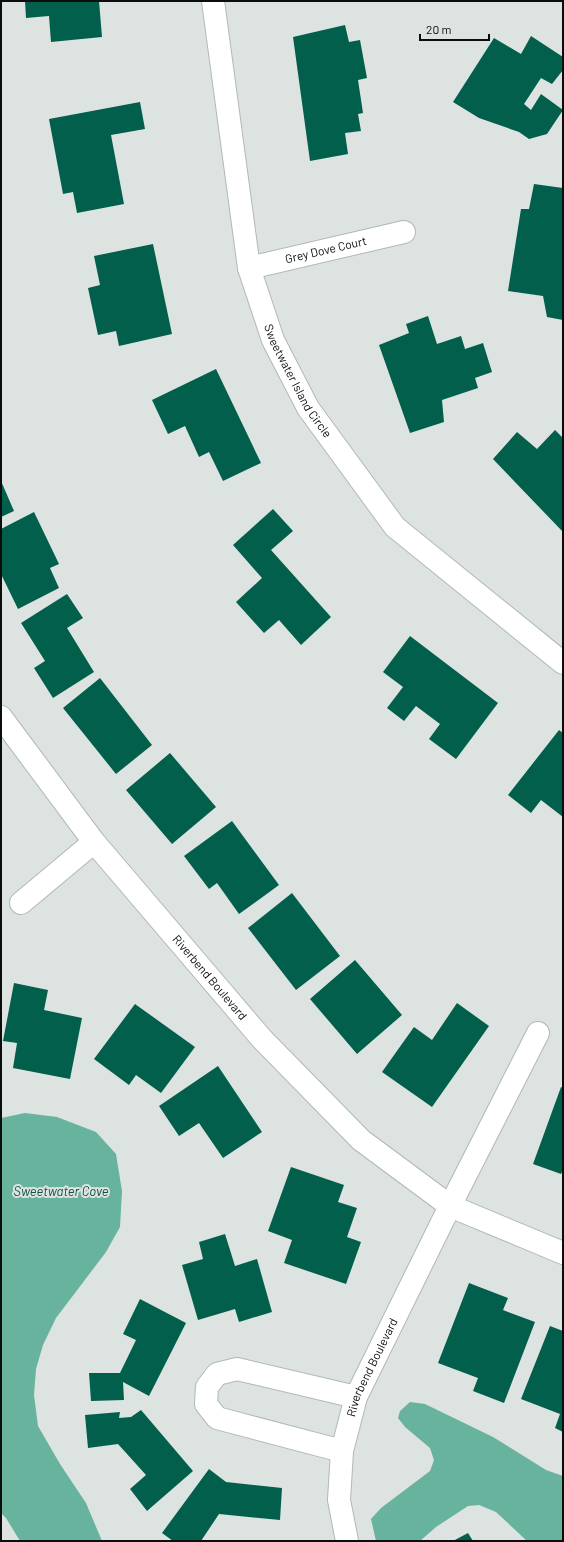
<svg xmlns="http://www.w3.org/2000/svg" width="564" height="1542" font-family="Barlow,sans-serif">
<style>
.water{fill:#68b39d}
.building{fill:#025f4c}
.lines{fill:none;stroke-linecap:round;stroke-linejoin:round}
.minor-casing{stroke:#b1b8b5;stroke-width:24}
.minor{stroke:#fff;stroke-width:22}
.labels{text-anchor:middle;stroke-width:4;stroke-linejoin:round;paint-order:stroke}
.street-label{font-size:12px;fill:#0b0d0c;stroke:#dde3e1}
.water-label{font-size:13px;font-style:italic;fill:#115141;stroke:#dde3e1}
</style>
<rect width="100%" height="100%" fill="#dde3e1"/>
<path class="water" d="M 25,1113 L 57,1117 L 96,1132 L 116,1154 L 122,1191 L 120,1227 L 106,1252 L 56,1318 L 43,1345 L 36,1369 L 34,1395 L 38,1426 L 60,1464 L 86,1503 L 102,1541 L 20,1541 L 6,1518 L 1,1513 L 1,1118 Z
M 410,1402 L 425,1404 L 493,1437 L 546,1470 L 563,1476 L 563,1541 L 527,1541 L 496,1512 L 479,1505 L 468,1506 L 436,1527 L 420,1541 L 376,1541 L 371,1519 L 381,1508 L 430,1471 L 434,1460 L 430,1448 L 405,1427 L 398,1418 L 400,1411 Z"/>
<path class="building" d="M 25,1 L 99,1 L 102,37 L 51,42 L 49,16 L 26,18 Z
M 345,25 L 349,42 L 360,40 L 367,78 L 358,80 L 363,113 L 358,114 L 361,131 L 345,133 L 348,154 L 310,161 L 293,37 Z
M 531,36 L 563,57 L 563,70 L 552,84 L 541,78 L 524,104 L 531,110 L 541,94 L 563,110 L 547,134 L 529,139 L 519,132 L 479,118 L 453,102 L 494,38 L 521,54 Z
M 140,102 L 145,129 L 111,135 L 124,204 L 77,213 L 73,192 L 63,194 L 49,119 Z
M 534,184 L 563,188 L 563,320 L 547,317 L 543,296 L 508,291 L 521,209 L 529,209 Z
M 153,244 L 172,334 L 119,346 L 116,331 L 98,335 L 88,288 L 100,285 L 94,256 Z
M 428,316 L 437,344 L 461,336 L 465,349 L 483,343 L 492,372 L 475,378 L 478,388 L 442,400 L 444,422 L 410,433 L 379,345 L 409,333 L 406,324 Z
M 216,369 L 261,463 L 223,481 L 209,452 L 199,457 L 185,426 L 168,434 L 152,400 Z
M 555,430 L 563,438 L 563,532 L 493,459 L 517,432 L 537,449 Z
M 1,481 L 14,511 L 1,517 Z
M 273,509 L 293,531 L 271,550 L 331,617 L 301,645 L 279,620 L 264,633 L 236,602 L 262,578 L 233,545 Z
M 34,512 L 59,564 L 50,568 L 59,588 L 18,609 L 1,574 L 1,529 Z
M 67,594 L 83,618 L 67,628 L 94,672 L 53,698 L 34,668 L 45,661 L 21,623 Z
M 410,636 L 498,703 L 456,759 L 429,739 L 440,724 L 416,706 L 404,721 L 387,708 L 403,687 L 383,672 Z
M 100,678 L 152,745 L 116,774 L 63,708 Z
M 559,730 L 563,733 L 563,817 L 541,800 L 531,813 L 508,795 Z
M 170,753 L 216,807 L 172,844 L 126,790 Z
M 232,821 L 279,885 L 239,914 L 217,883 L 209,889 L 184,856 Z
M 292,893 L 340,956 L 296,990 L 248,928 Z
M 355,960 L 402,1015 L 357,1054 L 310,999 Z
M 14,983 L 48,990 L 44,1010 L 82,1018 L 70,1079 L 13,1068 L 17,1043 L 3,1041 Z
M 457,1003 L 489,1026 L 432,1107 L 382,1072 L 414,1027 L 432,1040 Z
M 135,1004 L 195,1047 L 161,1093 L 136,1075 L 129,1085 L 94,1059 Z
M 218,1066 L 262,1132 L 223,1158 L 199,1123 L 179,1136 L 159,1106 Z
M 561,1087 L 563,1088 L 563,1170 L 561,1174 L 533,1164 Z
M 291,1167 L 344,1185 L 338,1202 L 357,1208 L 347,1237 L 361,1242 L 346,1284 L 284,1263 L 292,1240 L 268,1231 Z
M 225,1234 L 235,1266 L 257,1259 L 272,1312 L 239,1322 L 235,1309 L 198,1320 L 182,1265 L 203,1259 L 199,1242 Z
M 469,1283 L 508,1298 L 503,1310 L 535,1322 L 504,1403 L 473,1391 L 478,1378 L 438,1363 Z
M 140,1299 L 186,1323 L 149,1396 L 123,1382 L 124,1400 L 91,1401 L 89,1373 L 120,1373 L 136,1340 L 123,1334 Z
M 550,1326 L 563,1331 L 563,1432 L 555,1428 L 560,1414 L 521,1399 Z
M 141,1410 L 193,1471 L 147,1511 L 130,1489 L 146,1475 L 118,1444 L 88,1448 L 85,1415 L 120,1412 L 119,1418 L 131,1417 Z
M 209,1469 L 226,1482 L 282,1488 L 280,1520 L 219,1514 L 201,1541 L 173,1541 L 162,1533 Z
M 468,1533 L 473,1541 L 453,1541 Z"/>
<g class="lines">
<g class="minor-casing">
<g id="minor">
<path id="s1" d="M 213,1 L 249,268 L 273,340 L 308,408 L 395,527 L 563,663"/>
<path id="s2" d="M 249,268 L 404,232"/>
<path id="s3" d="M 1,717 L 94,842 L 262,1039 L 361,1140 L 450,1206 L 563,1253"/>
<path d="M 21,903 L 94,842"/>
<path d="M 342,1451 L 217,1418 L 206,1404 L 207,1387 L 217,1374 L 237,1369 L 356,1397"/>
<path id="s4" d="M 347,1541 L 339,1500 L 342,1451 L 356,1397 L 450,1206 L 538,1033"/>
</g>
</g>
<use href="#minor" class="minor"/>
</g>
<g class="labels">
<g class="street-label">
<text dy="4" stroke="none"><textPath href="#s2" startOffset="79">Grey Dove Court</textPath></text>
<text dy="4" stroke="none"><textPath href="#s1" startOffset="393">Sweetwater Island Circle</textPath></text>
<text dy="4" stroke="none"><textPath href="#s3" startOffset="334">Riverbend Boulevard</textPath></text>
<text dy="4" stroke="none"><textPath href="#s4" startOffset="180">Riverbend Boulevard</textPath></text>
</g>
<g class="water-label">
<text x="61" y="1196">Sweetwater Cove</text>
</g>
</g>
<rect width="564" height="1542" fill="none" stroke="#0b0d0c" stroke-width="4"/>
<path d="M420 34v6h69v-6" fill="none" stroke="#0b0d0c" stroke-width="2"/>
<text x="426" y="34" font-size="12" fill="#0b0d0c" stroke="#dde3e1" stroke-width="3" paint-order="stroke">20 m</text>
</svg>
